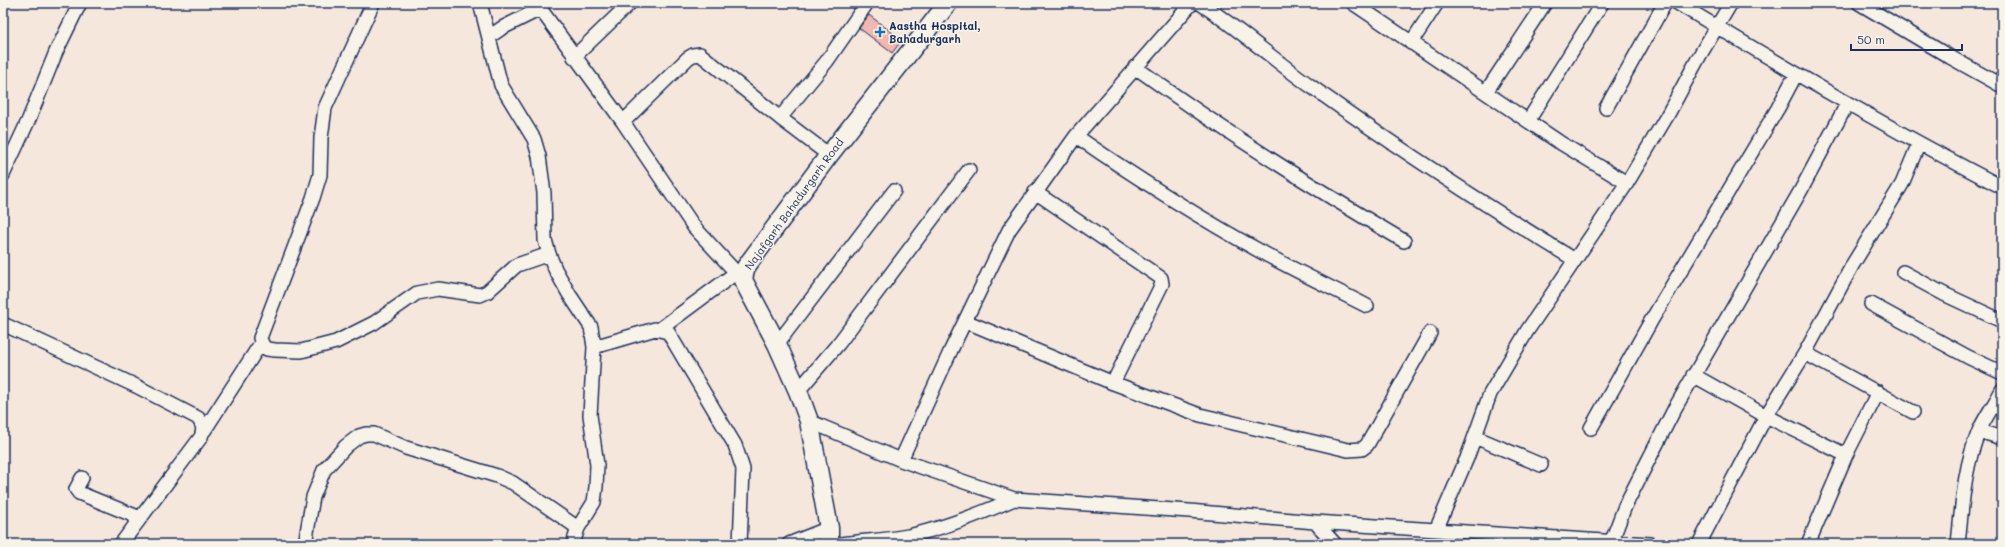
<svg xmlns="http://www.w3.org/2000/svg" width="2005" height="547" font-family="Mali,sans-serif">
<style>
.building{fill:#f2b7ae;stroke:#1b2f5e}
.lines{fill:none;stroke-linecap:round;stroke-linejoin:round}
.street-casing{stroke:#1b2f5e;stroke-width:16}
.secondary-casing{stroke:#1b2f5e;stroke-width:21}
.street{stroke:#f7f3e8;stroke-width:13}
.secondary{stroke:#f7f3e8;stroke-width:18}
.poi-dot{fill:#1f6fb2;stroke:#f7f3e8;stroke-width:1.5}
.labels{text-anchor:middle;stroke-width:3;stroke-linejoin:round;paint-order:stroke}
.poi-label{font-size:11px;font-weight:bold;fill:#1b2f5e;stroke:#f7f3e8;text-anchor:start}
.street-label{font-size:11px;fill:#1b2f5e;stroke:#f7f3e8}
</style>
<rect width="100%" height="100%" fill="#f6e7dc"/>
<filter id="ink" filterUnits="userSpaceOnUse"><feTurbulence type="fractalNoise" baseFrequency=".025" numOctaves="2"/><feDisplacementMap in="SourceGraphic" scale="8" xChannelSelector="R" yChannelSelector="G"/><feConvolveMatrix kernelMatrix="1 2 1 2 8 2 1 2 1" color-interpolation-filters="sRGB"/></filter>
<g filter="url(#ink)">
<path class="building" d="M 869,15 L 902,40 L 892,53 L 859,28 Z"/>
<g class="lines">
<g class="street-casing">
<path id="street" d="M 373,3 L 325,108 L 321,138 L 320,175 L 313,198 L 260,338 L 263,346 L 267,349 L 275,350 L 301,351 L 336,342 L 374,323 L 417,293 L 438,289 L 480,295 L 487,292 L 517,265 L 549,254
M 480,3 L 501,85 L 534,139 L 539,156 L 544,193 L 545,240 L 549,254 L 555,269 L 569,294 L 591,327 L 594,347 L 590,415 L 597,465 L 596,487 L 594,502 L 578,528 L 573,544
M 536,3 L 623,122 L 694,227 L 743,280
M 1200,3 C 1239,29 1274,60 1312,87 C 1397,148 1485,205 1575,260
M 1353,3 L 1559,142 L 1627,183
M 1677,3 C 1784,67 1891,130 2002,187
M 1859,3 L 1950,57 L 2002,86
M 489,37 L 502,28 L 540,9
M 1411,43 L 1437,3
M 574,57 L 630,3
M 1135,67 C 1222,130 1312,187 1404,241
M 1486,92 L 1545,3
M 1606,108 L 1665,3
M 780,118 L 827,61 L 867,3
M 1528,121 L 1602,3
M 623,122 L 688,58 L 693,55 L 700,54 L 780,118 L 829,155
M 1076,136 C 1138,179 1201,219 1267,255 C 1300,273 1334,289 1367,306
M 3,175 L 29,119 L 56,52 L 80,3
M 1035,192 L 1161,278 L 1162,284 L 1113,383
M 1903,272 L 1944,294 L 2002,321
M 1871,304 L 1968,357 L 2002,373
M 965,321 L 1113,383 L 1200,415 L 1348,450 L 1362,449 L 1367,445 L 1430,333
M 3,324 L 136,386 L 198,418 C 203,425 204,429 201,437 L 121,544
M 660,329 L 737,272
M 777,344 L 894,191
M 594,347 L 655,329 L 668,332 L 735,445 L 743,469 L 740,544
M 1805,353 L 1913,412
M 1693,375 L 1766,416 L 1846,455
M 798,391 L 839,343 L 969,170
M 809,421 L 901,460 L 1014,499 L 1189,511 L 1315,522 L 1650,544
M 1591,428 L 1651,321 L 1778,108 L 1796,74
M 204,431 L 261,343
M 1979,431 L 2002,438
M 1475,437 L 1541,465
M 901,460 L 951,350 L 1009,230 L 1076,136 L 1192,3
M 82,478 L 76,489 L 79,493 L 140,518
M 1315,522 L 1335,544
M 1436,530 L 1467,458 L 1490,394 L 1527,331 L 1627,183 L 1667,116 L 1700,55 L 1731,3
M 1611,543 L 1625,506 L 1675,408 L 1801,190 L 1847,104
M 305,544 L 313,497 L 324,470 L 346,446 L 359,436 L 366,434 L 374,434 L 406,448 L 497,476 L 513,483 L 578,528
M 789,544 L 829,528
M 841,544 C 863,541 886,540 908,536 C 945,528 980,514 1014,499
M 1699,544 L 1766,416 L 1805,353 L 1853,264 L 1902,184 L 1919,143
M 1808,544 L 1846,455 L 1878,392
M 1958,544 C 1962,506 1964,467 1979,431 C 1985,417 1995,404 2002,390"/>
</g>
<g class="secondary-casing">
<path id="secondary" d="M 829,544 L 829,528 L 809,421 L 798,391 L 777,344 L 743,280 L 745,269 L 748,264 L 829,155 L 948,3"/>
</g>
<use href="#street" class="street"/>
<use href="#secondary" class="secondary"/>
</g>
</g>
<path class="poi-dot" d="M878 26h4v4h4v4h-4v4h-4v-4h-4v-4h4z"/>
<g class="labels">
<g class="poi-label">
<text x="889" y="30">Aastha Hospital,<tspan x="889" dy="13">Bahadurgarh</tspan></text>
</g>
<g class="street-label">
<text transform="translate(794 204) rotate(-54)" y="4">Najafgarh Bahadurgarh Road</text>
</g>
</g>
<rect width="2005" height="547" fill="none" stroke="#f7f3e8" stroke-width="16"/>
<rect x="8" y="8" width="1989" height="531" fill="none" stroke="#1b2f5e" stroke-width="1.5" filter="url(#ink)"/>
<path d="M1851 44v6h111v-6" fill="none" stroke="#1b2f5e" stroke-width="2"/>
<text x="1857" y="44" font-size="12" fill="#1b2f5e" stroke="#f7f3e8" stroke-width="3" paint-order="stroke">50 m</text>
</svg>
